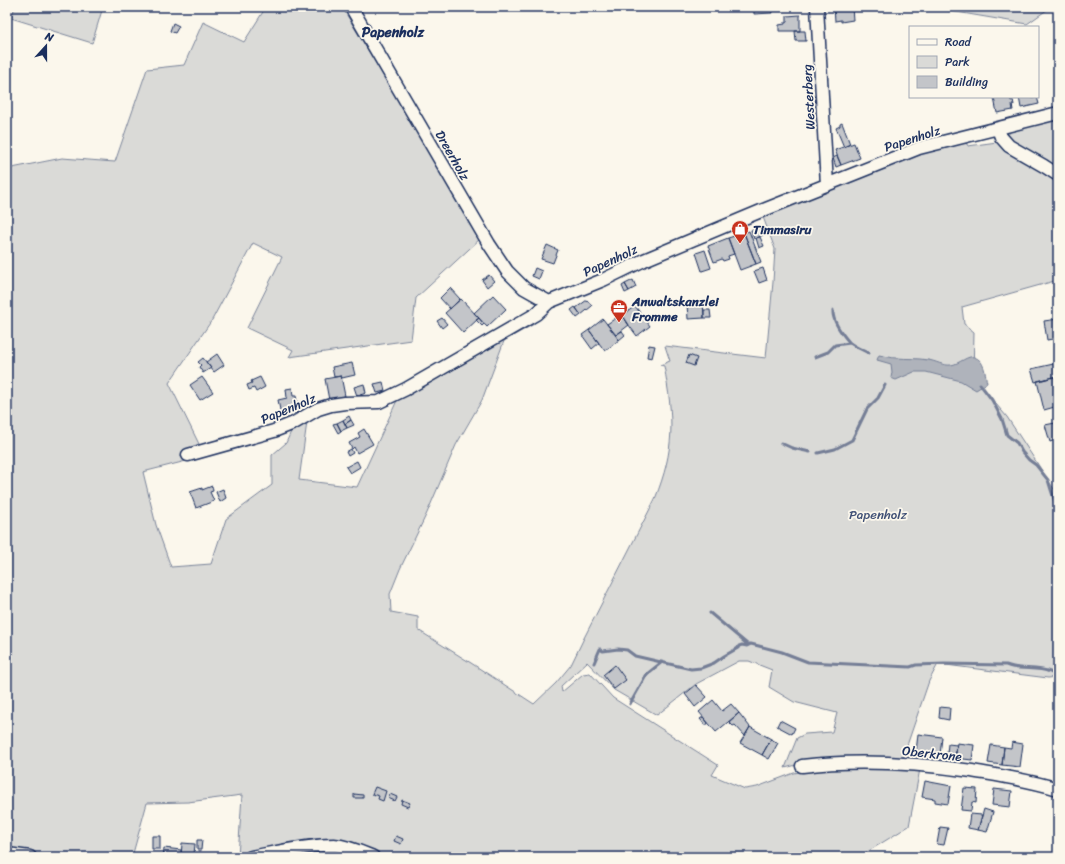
<svg xmlns="http://www.w3.org/2000/svg" width="1065" height="864" font-family="Sriracha,sans-serif">
<style>
.green{fill:#dadad7;stroke:#7a849a}
.water{fill:#afb3bb;stroke:#747e96}
.lines{fill:none;stroke-linecap:round;stroke-linejoin:round}
.stream{stroke:#747e96;stroke-width:3}
.building{fill:#c3c5c9;stroke:#1b2f5e}
.street-casing{stroke:#1b2f5e;stroke-width:15}
.street{stroke:#fbf7ec;stroke-width:12}
.labels{text-anchor:middle;stroke-width:3.5;stroke-linejoin:round;paint-order:stroke}
.street-label{font-size:13px;fill:#1b2f5e;stroke:#fbf7ec}
.poi-label{font-size:13px;font-weight:bold;fill:#1b2f5e;stroke:#fbf7ec;text-anchor:start}
.park-label{font-size:13px;fill:#415176;stroke:#fbf7ec}
.neighbourhood-label{font-size:14px;font-weight:bold;fill:#1b2f5e;stroke:#fbf7ec}
</style>
<rect width="100%" height="100%" fill="#fbf7ec"/>
<filter id="ink" filterUnits="userSpaceOnUse"><feTurbulence type="fractalNoise" baseFrequency=".025" numOctaves="2"/><feDisplacementMap in="SourceGraphic" scale="8" xChannelSelector="R" yChannelSelector="G"/><feConvolveMatrix kernelMatrix="1 2 1 2 8 2 1 2 1" color-interpolation-filters="sRGB"/></filter>
<g filter="url(#ink)">
<path class="green" d="M 15,7 L 103,7 L 92,43 L 11,18 Z
M 266,7 L 342,7 L 481,238 L 416,298 L 411,340 L 289,357 L 293,350 L 247,328 L 282,257 L 253,243 L 212,320 L 169,383 L 199,444 L 196,445 L 190,460 L 143,472 L 156,525 L 171,567 L 211,564 L 226,519 L 272,485 L 272,455 L 286,443 L 293,427 L 307,422 L 299,480 L 357,487 L 400,394 L 534,318 L 534,324 L 504,341 L 482,400 L 456,445 L 427,513 L 400,569 L 390,594 L 391,612 L 418,617 L 418,630 L 471,663 L 534,704 L 556,683 L 571,665 L 584,638 L 655,499 C 675,449 674,419 664,366 L 660,365 L 670,361 L 665,346 L 766,358 L 773,282 L 775,249 L 763,217 L 918,154 L 965,141 L 968,146 L 997,142 L 1058,178 L 1058,280 L 962,307 L 964,324 L 974,332 L 973,377 L 1007,417 L 1054,489 L 1058,491 L 1058,677 L 1048,678 L 938,664 L 929,681 L 902,760 L 804,763 L 785,768 L 797,738 L 805,734 L 832,732 L 837,713 L 794,702 L 769,687 L 772,670 L 749,661 L 739,661 L 696,684 L 657,715 L 614,690 L 587,662 L 561,686 L 562,692 L 583,674 L 590,673 L 613,698 L 718,765 L 712,775 L 745,789 L 757,787 L 794,773 L 817,769 L 920,769 L 909,826 L 859,857 L 397,857 L 399,854 L 394,857 L 389,857 L 351,844 L 335,841 L 326,851 L 272,857 L 238,857 L 242,795 L 188,802 L 147,803 L 132,857 L 7,857 L 7,169 L 62,158 L 115,162 L 147,69 L 184,65 L 203,22 L 244,42 Z
M 927,7 L 1051,7 L 1027,24 Z
M 1058,117 L 1058,173 L 1016,148 L 1007,136 L 1011,131 Z"/>
<path class="water" d="M 879,355 C 885,356 891,358 897,358 C 907,359 917,358 928,360 C 936,361 943,366 951,365 C 959,364 968,355 974,357 C 985,360 985,374 987,383 L 976,390 L 961,381 L 926,372 L 914,372 L 896,380 L 891,378 L 892,372 L 891,364 L 877,360 Z"/>
<g class="lines">
<path class="stream" d="M 833,310 C 832,321 842,334 849,342 C 854,347 863,350 869,353
M 815,357 L 828,352 L 835,345 L 850,343
M 980,384 L 992,400 L 1002,419 L 1007,435 L 1017,443 L 1022,452 L 1029,460 L 1036,465 L 1048,480 L 1058,512
M 781,443 L 792,448 L 810,452
M 818,453 L 835,449 L 852,440 L 867,409 L 878,398 L 885,385
M 710,613 L 747,644 L 751,644
M 594,663 L 600,649 L 603,651 L 618,649 L 627,650 L 635,656 L 691,669 L 701,668 L 714,663 L 724,656 L 738,648 L 739,646 L 742,645 L 747,646 L 751,644 L 782,652 L 808,662 L 910,667 L 916,665 L 944,664 L 1006,665 C 1020,671 1036,666 1050,672 C 1053,673 1056,676 1058,678
M 630,704 L 647,674 L 662,662"/>
</g>
<path class="building" d="M 834,7 L 852,7 L 853,20 L 841,22 L 841,20 L 835,21 Z
M 771,8 L 772,13 L 754,14 L 754,9 Z
M 800,15 L 800,31 L 779,31 L 779,25 L 785,24 L 785,22 L 787,22 L 787,16 Z
M 173,23 L 179,26 L 175,33 L 170,31 Z
M 795,31 L 805,31 L 806,41 L 796,41 Z
M 999,97 L 1010,97 L 1011,101 L 1013,100 L 1014,105 L 1012,105 L 1013,110 L 997,113 L 994,98 Z
M 1019,97 L 1037,97 L 1039,104 L 1021,108 Z
M 842,123 L 850,144 L 844,147 L 836,128 L 840,126 L 840,124 Z
M 854,143 L 860,158 L 841,165 L 835,150 Z
M 837,156 L 841,165 L 836,167 L 833,158 Z
M 760,227 L 763,235 L 754,239 L 751,230 Z
M 749,231 L 761,262 L 756,264 L 744,233 Z
M 744,233 L 756,264 L 740,270 L 728,238 Z
M 760,237 L 764,246 L 759,248 L 756,238 Z
M 728,238 L 734,254 L 728,256 L 729,259 L 723,261 L 722,259 L 714,262 L 708,246 Z
M 547,245 L 558,250 L 553,263 L 541,259 Z
M 705,250 L 711,268 L 702,271 L 696,253 Z
M 535,268 L 542,271 L 539,279 L 532,276 Z
M 763,268 L 767,280 L 759,283 L 754,271 Z
M 489,275 L 494,281 L 487,287 L 482,280 Z
M 633,280 L 636,287 L 629,291 L 625,284 Z
M 625,284 L 629,291 L 625,293 L 622,286 Z
M 450,288 L 460,299 L 450,309 L 440,298 Z
M 493,295 L 506,309 L 487,327 L 474,313 Z
M 461,299 L 479,318 L 463,333 L 445,313 Z
M 587,300 L 592,306 L 581,315 L 576,308 Z
M 703,301 L 704,318 L 688,319 L 687,304 L 693,304 L 693,302 Z
M 635,306 L 650,326 L 637,336 L 622,316 Z
M 575,307 L 581,315 L 577,318 L 571,310 Z
M 704,310 L 710,310 L 711,318 L 704,318 Z
M 622,314 L 629,325 L 616,335 L 607,324 Z
M 442,318 L 447,324 L 442,328 L 437,321 Z
M 479,318 L 484,324 L 482,326 L 476,320 Z
M 603,319 L 619,340 L 605,351 L 589,330 Z
M 1058,319 L 1058,338 L 1047,340 L 1044,321 Z
M 589,330 L 599,343 L 592,349 L 582,335 Z
M 622,331 L 625,335 L 619,340 L 616,335 Z
M 649,345 L 655,346 L 652,358 L 647,357 Z
M 217,354 L 224,365 L 214,372 L 206,362 Z
M 689,355 L 697,358 L 694,366 L 686,363 Z
M 203,358 L 211,368 L 203,373 L 199,367 L 201,365 L 198,362 Z
M 352,363 L 355,375 L 342,378 L 341,376 L 334,377 L 332,367 Z
M 1058,363 L 1058,376 L 1035,382 L 1031,369 Z
M 341,376 L 345,396 L 329,400 L 325,379 Z
M 1058,376 L 1058,406 L 1044,410 L 1037,381 Z
M 202,377 L 213,392 L 200,400 L 190,385 Z
M 260,377 L 265,387 L 256,392 L 254,388 L 249,390 L 247,385 L 252,383 L 251,381 Z
M 383,382 L 385,391 L 377,393 L 374,384 Z
M 364,384 L 366,393 L 357,396 L 354,387 Z
M 292,388 L 293,396 L 296,396 L 299,412 L 281,415 L 278,400 L 287,398 L 286,389 Z
M 349,416 L 351,420 L 345,424 L 343,420 Z
M 343,420 L 347,428 L 341,431 L 337,423 Z
M 351,420 L 354,425 L 347,428 L 345,424 Z
M 337,423 L 341,431 L 338,433 L 333,424 Z
M 1055,423 L 1058,439 L 1050,442 L 1045,425 Z
M 364,429 L 373,444 L 357,453 L 354,447 L 352,449 L 349,443 L 360,437 L 358,433 Z
M 351,449 L 353,453 L 348,456 L 346,452 Z
M 357,461 L 360,467 L 350,473 L 346,467 Z
M 212,486 L 213,491 L 210,492 L 214,501 L 196,508 L 190,492 L 202,488 L 202,490 Z
M 223,489 L 226,498 L 220,502 L 216,492 Z
M 615,665 L 626,680 L 614,689 L 603,675 Z
M 696,685 L 707,697 L 695,707 L 685,694 Z
M 713,700 L 722,711 L 731,704 L 739,713 L 716,732 L 699,712 Z
M 940,707 L 950,708 L 949,720 L 939,718 Z
M 739,713 L 750,727 L 745,736 L 735,725 L 733,726 L 729,722 Z
M 703,717 L 708,723 L 706,726 L 700,719 Z
M 780,720 L 795,728 L 792,734 L 777,726 Z
M 750,727 L 771,739 L 762,755 L 740,743 Z
M 918,734 L 942,737 L 940,755 L 916,752 Z
M 771,739 L 778,743 L 769,759 L 762,755 Z
M 1012,742 L 1023,744 L 1020,767 L 1002,765 L 1004,747 L 1011,748 Z
M 957,743 L 974,745 L 972,760 L 955,758 Z
M 948,744 L 957,745 L 956,754 L 947,753 Z
M 991,745 L 1004,747 L 1002,765 L 988,763 Z
M 925,781 L 951,786 L 948,804 L 935,802 L 935,799 L 922,797 Z
M 375,787 L 386,791 L 383,801 L 378,799 L 379,796 L 372,794 Z
M 964,788 L 977,789 L 976,803 L 972,802 L 971,811 L 961,810 Z
M 994,789 L 1012,791 L 1010,807 L 992,805 Z
M 354,794 L 363,795 L 363,798 L 354,798 Z
M 390,794 L 397,797 L 395,801 L 388,798 Z
M 402,800 L 410,803 L 408,807 L 401,804 Z
M 984,809 L 993,812 L 987,832 L 978,830 Z
M 970,814 L 982,815 L 978,830 L 968,828 Z
M 940,827 L 948,828 L 944,845 L 937,844 Z
M 152,836 L 160,836 L 160,849 L 152,849 Z
M 396,836 L 403,839 L 401,844 L 394,841 Z
M 197,840 L 202,840 L 201,850 L 197,850 Z
M 182,843 L 195,844 L 194,854 L 193,854 L 193,857 L 181,857 Z
M 164,848 L 181,850 L 181,857 L 163,857 Z"/>
<g class="lines">
<g class="street-casing">
<path id="street" d="M 351,7 L 489,244 L 507,271 L 524,288 L 549,302
M 817,7 L 827,185
M 998,129 L 1001,137 L 1009,146 L 1044,166 L 1058,175
M 188,455 L 274,431 L 294,423 L 318,409 L 331,405 L 345,403 L 379,402 L 406,389 L 536,314 L 549,302 L 603,280 L 644,260 L 761,211 L 919,148 L 1058,113
M 802,766 C 858,759 916,763 972,771 C 1001,776 1029,780 1058,789
M 7,854 L 30,857
M 251,857 C 277,852 308,845 334,845 C 348,846 361,852 373,857"/>
</g>
<use href="#street" class="street"/>
</g>
</g>
<defs>
<g id="shop-pin" transform="scale(0.9)"><path d="M0 17L-7.5 6A9.5 9.5 0 1 1 7.5 6Z" fill="#c8321e" stroke="#fbf7ec"/><path d="M-5-2.5h2.3a2.7 3.5 0 0 1 5.4 0H5L5.5 6h-11ZM-1.5-2.5h3a1.5 2.3 0 0 0-3 0Z" fill="#fff"/></g>
<g id="office-pin" transform="scale(0.9)"><path d="M0 17L-7.5 6A9.5 9.5 0 1 1 7.5 6Z" fill="#c8321e" stroke="#fbf7ec"/><path d="M-6-3h4V-5.5h4V-3h4V5H-6ZM-1-4.5V-3h2v-1.5ZM-6 0V1H6V0Z" fill="#fff"/></g>
</defs>
<g fill-rule="evenodd">
<use href="#shop-pin" x="740" y="229"/>
<use href="#office-pin" x="619" y="308"/>
</g>
<g class="labels">
<g class="street-label">
<text transform="translate(808 97) rotate(-93)" y="5">Westerberg</text>
<text transform="translate(912 138) rotate(-18)" y="5">Papenholz</text>
<text transform="translate(453 155) rotate(60)" y="5">Dreerholz</text>
<text transform="translate(610 260) rotate(-25)" y="5">Papenholz</text>
<text transform="translate(288 408) rotate(-23)" y="5">Papenholz</text>
<text transform="translate(932 753) rotate(6)" y="5">Oberkrone</text>
</g>
<g class="poi-label">
<text x="753" y="234">Timmasiru</text>
<text x="632" y="306">Anwaltskanzlei<tspan x="632" dy="15">Fromme</tspan></text>
</g>
<g class="park-label">
<text x="878" y="519">Papenholz</text>
</g>
<g class="neighbourhood-label">
<text x="393" y="37">Papenholz</text>
</g>
</g>
<rect width="1065" height="864" fill="none" stroke="#fbf7ec" stroke-width="24"/>
<rect x="12" y="12" width="1041" height="840" fill="none" stroke="#1b2f5e" stroke-width="1.5" filter="url(#ink)"/>
<rect x="909" y="26" width="130" height="72" fill="#fbf7ec" stroke="#a1a7b3"/>
<rect x="917" y="39" width="20" height="6" fill="#fbf7ec" stroke="#a1a7b3"/>
<text x="945" y="46" font-size="12" fill="#1b2f5e">Road</text>
<rect x="917" y="56" width="20" height="12" fill="#dadad7" stroke="#a1a7b3"/>
<text x="945" y="66" font-size="12" fill="#1b2f5e">Park</text>
<rect x="917" y="76" width="20" height="12" fill="#c3c5c9" stroke="#a1a7b3"/>
<text x="945" y="86" font-size="12" fill="#1b2f5e">Building</text>
<g transform="translate(46 46) rotate(21)" stroke="#fbf7ec" stroke-width="3" paint-order="stroke">
<path d="M0-3L7 15L0 10L-7 15Z" fill="#1b2f5e"/>
<text y="-6" font-size="11" font-weight="bold" text-anchor="middle" fill="#1b2f5e">N</text>
</g>
</svg>
